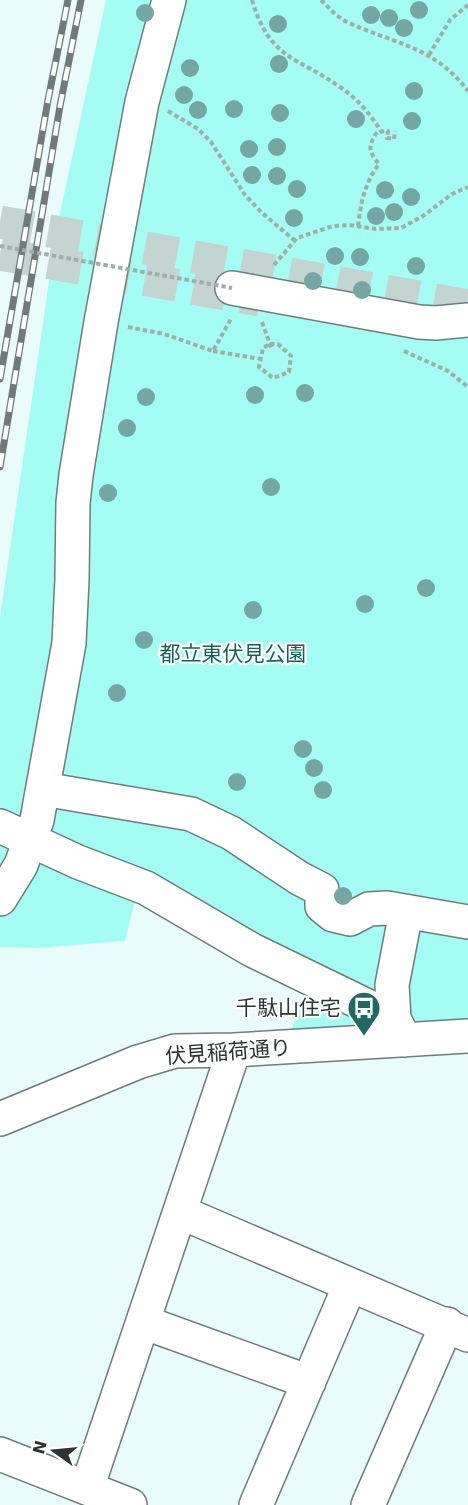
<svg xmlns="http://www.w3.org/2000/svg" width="468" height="1505" font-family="'DejaVu Sans','Noto Sans JP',sans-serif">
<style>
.green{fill:#a3fdf3}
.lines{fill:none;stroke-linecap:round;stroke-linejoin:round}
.major-tunnel{stroke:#c3d4d1;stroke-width:33;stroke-dasharray:33 16;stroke-linecap:butt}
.minor-casing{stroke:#6c7d7b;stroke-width:36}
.path{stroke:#9faeab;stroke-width:4;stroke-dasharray:4.5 3;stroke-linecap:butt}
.minor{stroke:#fff;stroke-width:33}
.rail-casing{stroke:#707b79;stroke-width:7}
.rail{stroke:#fff;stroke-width:4.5;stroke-dasharray:14;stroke-linecap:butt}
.path-bridge{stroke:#9faeab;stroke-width:4;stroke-dasharray:4.5 3;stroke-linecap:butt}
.tree{fill:#74a7a3}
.labels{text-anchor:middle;stroke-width:4.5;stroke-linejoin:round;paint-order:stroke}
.park-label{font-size:21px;fill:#15625c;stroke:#fff}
.poi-label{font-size:21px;fill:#2d3433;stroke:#fff;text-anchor:end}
.street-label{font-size:21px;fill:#2d3433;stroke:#fff}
</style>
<rect width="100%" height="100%" fill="#e9fcf9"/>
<path class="green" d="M 106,0 L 468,0 L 468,1022 L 427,1026 L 0,819 L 0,617 L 57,227 Z
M 0,833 L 136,897 L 125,941 L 38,948 L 0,947 Z
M 304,993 L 383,1029 L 291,1031 Z"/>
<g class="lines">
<path class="major-tunnel" d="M 0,222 L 468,306
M 0,254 L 260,300"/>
<g class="minor-casing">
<path id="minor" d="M 232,288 L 419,322 L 436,323 L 468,320
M 43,789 L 191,814 L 231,833 L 299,878 L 322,890 L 322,906 L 333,915 L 350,919 L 369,909 L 387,908 L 468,922
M 0,826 L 78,862 L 146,888 L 252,950 L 394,1019 L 405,1040
M 0,899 L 21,865 L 37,820 L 69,643 L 72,579 L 73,503 L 76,475 L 101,322 L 142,102 L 169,0
M 394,1019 L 392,985 L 406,912
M 0,1119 L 138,1062 L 175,1051 L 234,1050 L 468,1036
M 180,1212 L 468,1335
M 143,1322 L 309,1382
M 0,1454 L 130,1505
M 87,1488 L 234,1050
M 256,1505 L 350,1285
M 368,1505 L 447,1324"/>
</g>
<path class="path" d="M 252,0 C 270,60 296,56 340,87 C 358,99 370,114 381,131
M 321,0 L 335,14 L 345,21 C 393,44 433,45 468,91
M 429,55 L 450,20 L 468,5
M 168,111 L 198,129 L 211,142 L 245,195 L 261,212 L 294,240
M 358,226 C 361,203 364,184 379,164 C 368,151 368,146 377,132 L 388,131 L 387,138 L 394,139 L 395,131
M 274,265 L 297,238 L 333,226 L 349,225 L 376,229 L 401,228 L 423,216 L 452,194 L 468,187
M 262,322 L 272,350
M 128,327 L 164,334 L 213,351 L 232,317
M 270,344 L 278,344 L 291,356 L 289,372 L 273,378 L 259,367 L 263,348 Z
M 213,351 L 261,359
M 404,351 L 448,371 L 468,387"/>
<use href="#minor" class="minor"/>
<g class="rail-casing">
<path id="rail" d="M 0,379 L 48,100 L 68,0
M 0,467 L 60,106 L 81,0"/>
</g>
<use href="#rail" class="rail"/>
<path class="path-bridge" d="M 0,246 L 232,288"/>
</g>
<g class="tree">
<circle cx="419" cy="10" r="9"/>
<circle cx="145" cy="13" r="9"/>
<circle cx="371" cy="15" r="9"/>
<circle cx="389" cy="18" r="9"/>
<circle cx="278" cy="24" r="9"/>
<circle cx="404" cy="28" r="9"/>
<circle cx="279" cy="64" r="9"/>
<circle cx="190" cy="68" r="9"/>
<circle cx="414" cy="91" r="9"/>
<circle cx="184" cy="95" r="9"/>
<circle cx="234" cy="109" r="9"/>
<circle cx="198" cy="110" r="9"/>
<circle cx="280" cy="113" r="9"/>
<circle cx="356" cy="119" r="9"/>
<circle cx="412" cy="121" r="9"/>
<circle cx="277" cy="147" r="9"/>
<circle cx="249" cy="149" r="9"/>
<circle cx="252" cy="175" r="9"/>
<circle cx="277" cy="176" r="9"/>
<circle cx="297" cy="189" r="9"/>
<circle cx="385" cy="190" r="9"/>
<circle cx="411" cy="197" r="9"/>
<circle cx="394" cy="212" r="9"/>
<circle cx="376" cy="216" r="9"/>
<circle cx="294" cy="218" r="9"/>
<circle cx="335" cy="256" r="9"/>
<circle cx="360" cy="257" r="9"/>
<circle cx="416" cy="266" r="9"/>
<circle cx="313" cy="281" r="9"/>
<circle cx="362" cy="290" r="9"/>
<circle cx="305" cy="393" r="9"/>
<circle cx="255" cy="395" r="9"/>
<circle cx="146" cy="397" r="9"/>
<circle cx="127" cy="428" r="9"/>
<circle cx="271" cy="487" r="9"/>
<circle cx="108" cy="493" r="9"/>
<circle cx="426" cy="588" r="9"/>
<circle cx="365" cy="604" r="9"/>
<circle cx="253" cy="610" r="9"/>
<circle cx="144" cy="640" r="9"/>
<circle cx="117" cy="693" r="9"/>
<circle cx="303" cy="749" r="9"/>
<circle cx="314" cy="768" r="9"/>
<circle cx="237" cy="782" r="9"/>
<circle cx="323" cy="790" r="9"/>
<circle cx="343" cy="896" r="9"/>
</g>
<defs>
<g id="bus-pin" transform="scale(1.725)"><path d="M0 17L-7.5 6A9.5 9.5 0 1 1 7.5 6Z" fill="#206a64" stroke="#fff"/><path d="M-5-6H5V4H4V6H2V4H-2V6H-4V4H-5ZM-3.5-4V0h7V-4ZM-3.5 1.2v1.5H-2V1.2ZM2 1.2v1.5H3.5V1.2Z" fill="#fff"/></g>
</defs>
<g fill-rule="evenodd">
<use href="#bus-pin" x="364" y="1008"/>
</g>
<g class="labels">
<g class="park-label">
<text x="233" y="661">都立東伏見公園</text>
</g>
<g class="poi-label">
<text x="341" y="1015">千駄山住宅</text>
</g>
<g class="street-label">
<text transform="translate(228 1052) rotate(-4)" y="7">伏見稲荷通り</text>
</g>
</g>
<g transform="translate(54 1451) rotate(285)" stroke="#ffffff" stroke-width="4.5" paint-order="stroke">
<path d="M0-4.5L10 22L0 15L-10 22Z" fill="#2d3433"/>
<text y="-9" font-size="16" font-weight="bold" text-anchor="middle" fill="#2d3433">N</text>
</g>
</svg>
